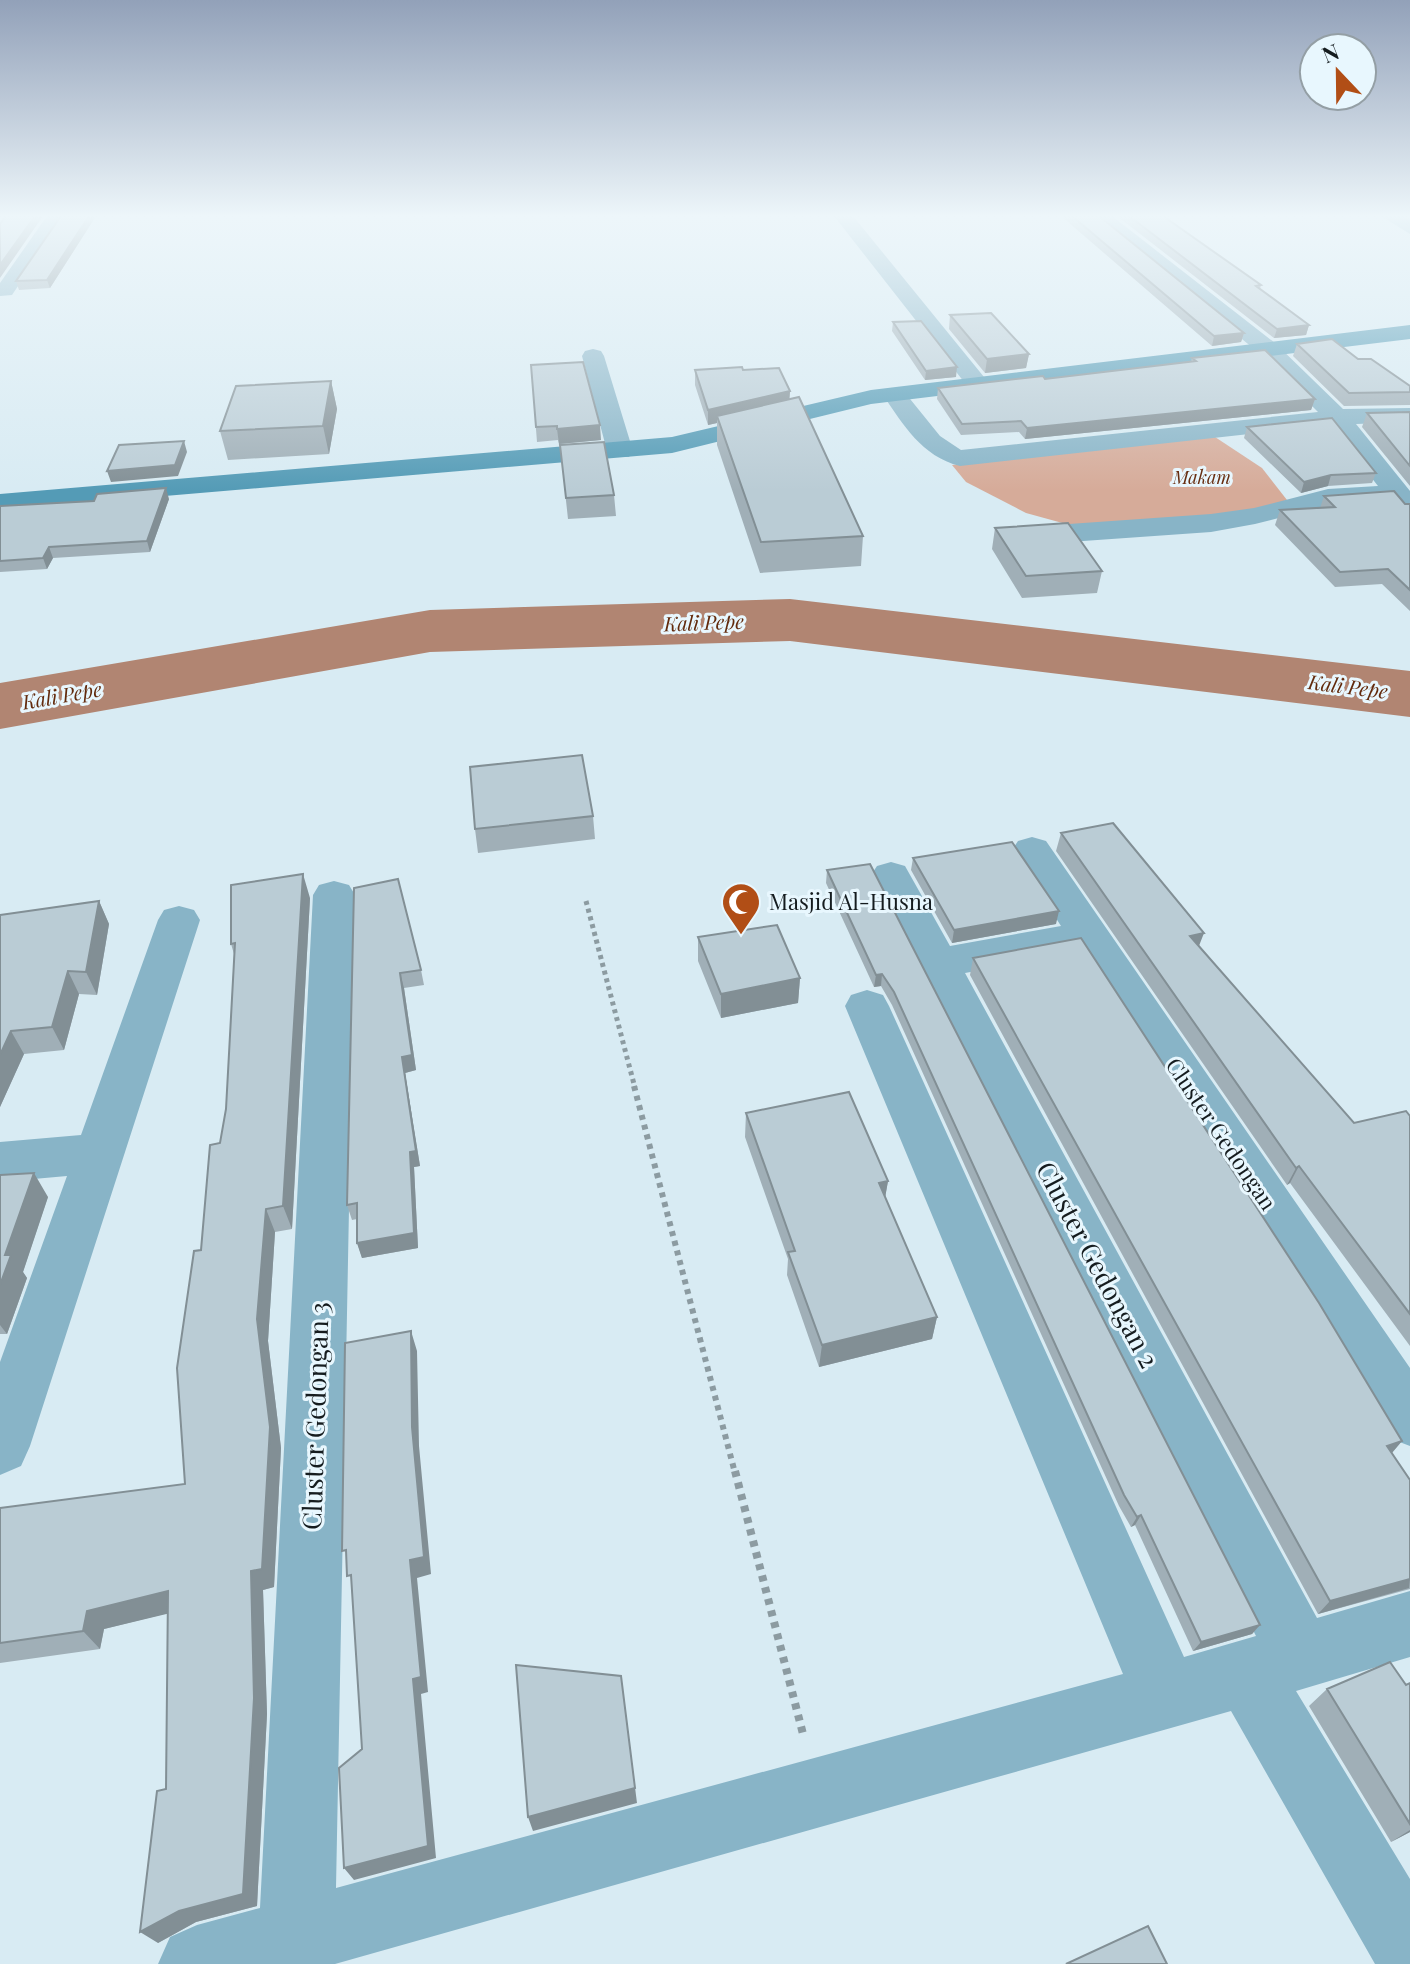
<svg xmlns="http://www.w3.org/2000/svg" width="1410" height="1964" font-family="'Playfair Display',serif">
<style>
.green{fill:#d6ab99}
.lines{fill:none;stroke-linecap:round;stroke-linejoin:round}
.river{fill:#b18572;fill-rule:evenodd}
.path-far2{stroke:#8c9ba1;stroke-width:5;stroke-dasharray:4 4;stroke-linecap:butt}
.path-far1{stroke:#8c9ba1;stroke-width:6;stroke-dasharray:5 5;stroke-linecap:butt}
.path{stroke:#8c9ba1;stroke-width:8;stroke-dasharray:6 6;stroke-linecap:butt}
.street{fill:#88b4c7;fill-rule:evenodd}
.secondary{fill:#549bb6;fill-rule:evenodd}
.wall{fill:#a0afb7}
.shaded-wall{fill:#828f95}
.building{fill:#baccd5;stroke:#828f95;stroke-width:2}
.labels{text-anchor:middle;stroke-width:6;stroke-linejoin:round;paint-order:stroke}
.far-park-label{font-size:18px;font-style:italic;fill:#672e11;stroke:#e8f7fe}
.far-water-label{font-size:20px;font-style:italic;fill:#622a0c;stroke:#e8f7fe}
.poi-label{font-size:22px;fill:#151c1f;stroke:#e8f7fe;text-anchor:start}
.street-label{font-size:22px;fill:#151c1f;stroke:#e8f7fe}
.near-street-label{font-size:26px;fill:#151c1f;stroke:#e8f7fe}
</style>
<rect width="100%" height="100%" fill="#d8ebf3"/>
<path class="green" d="M 1215,437 L 1262,468 L 1287,500 L 1255,511 L 1077,527 L 1026,513 L 966,482 L 952,465 Z"/>
<g class="lines">
<path class="river" d="M 790,599 L 1410,671 L 1410,717 L 790,641 L 430,652 L 0,729 L 0,683 L 430,610 Z"/>
<path class="path-far2" d="M 586,901 L 635,1088"/>
<path class="path-far1" d="M 634,1086 L 735,1473"/>
<path class="path" d="M 735,1471 L 803,1734"/>
<path class="street" d="M 47,216 L 65,216 L 12,295 L 0,296 L 0,283 Z
M 834,216 L 853,216 L 984,377 L 988,382 L 984,387 L 968,387 Z
M 1092,216 L 1112,216 L 1275,343 L 1343,409 L 1410,408 L 1410,422 L 1356,424 L 1410,491 L 1410,517 L 1400,515 L 1389,501 L 1329,505 L 1255,524 L 1211,532 L 1069,542 L 1059,539 L 1055,533 L 1059,527 L 1069,524 L 1211,514 L 1254,508 L 1328,489 L 1378,486 L 1330,425 L 960,466 C 921,456 904,425 882,394 L 886,389 L 902,389 L 940,436 L 961,450 L 1318,412 L 1259,353 Z
M 1381,216 L 1403,216 L 1410,220 L 1410,234 Z
M 593,349 L 601,351 L 604,356 L 633,451 L 629,457 L 611,457 L 607,451 L 582,356 L 585,351 Z
M 1032,837 L 1046,841 L 1410,1368 L 1410,1446 L 1389,1438 L 1078,952 L 965,973 L 1317,1618 L 1410,1591 L 1410,1657 L 1296,1691 L 1410,1879 L 1410,1964 L 1375,1964 L 1231,1711 L 335,1964 L 158,1964 L 170,1937 L 197,1925 L 260,1908 L 313,895 L 319,885 L 334,881 L 349,885 L 355,895 L 336,1888 L 1123,1674 L 845,1006 L 851,995 L 867,990 L 883,995 L 889,1006 L 1184,1657 L 1256,1636 L 871,875 L 877,866 L 891,862 L 905,866 L 950,946 L 1061,926 L 1012,850 L 1018,841 Z
M 179,906 L 194,910 L 200,920 L 30,1446 L 21,1466 L 0,1475 L 0,1362 L 67,1176 L 0,1182 L 0,1142 L 81,1135 L 158,920 L 164,910 Z"/>
<path class="secondary" d="M 1410,325 L 1410,339 L 871,404 L 672,453 L 0,510 L 0,494 L 672,437 L 871,390 Z"/>
</g>
<path class="wall" d="M 61,216 L 96,216 L 50,288 L 19,290 L 16,281 Z
M 1061,216 L 1099,216 L 1244,333 L 1241,342 L 1212,346 Z
M 1117,216 L 1163,216 L 1261,285 L 1260,289 L 1309,325 L 1306,335 L 1274,338 Z
M 950,315 L 1029,354 L 1026,368 L 985,373 L 949,329 Z
M 893,322 L 956,377 L 925,380 L 892,331 Z
M 1297,344 L 1358,359 L 1410,386 L 1410,405 L 1344,406 L 1293,356 Z
M 1192,358 L 1315,399 L 1311,410 L 1025,439 L 1019,432 L 961,435 L 937,399 L 938,388 L 1045,379 L 1191,362 Z
M 531,365 L 601,440 L 559,444 L 558,440 L 537,442 Z
M 695,370 L 743,370 L 790,391 L 789,399 L 863,536 L 861,566 L 760,573 L 717,445 L 717,423 L 708,425 L 695,385 Z
M 331,381 L 337,409 L 329,454 L 228,460 L 220,431 Z
M 1410,412 L 1410,486 L 1362,427 L 1367,413 Z
M 1247,427 L 1376,473 L 1372,483 L 1328,486 L 1301,493 L 1244,438 Z
M 560,445 L 614,495 L 616,516 L 568,519 Z
M 1324,496 L 1410,504 L 1410,611 L 1382,584 L 1335,587 L 1275,525 L 1280,510 L 1320,508 Z
M 169,499 L 150,552 L 53,558 L 47,569 L 0,572 L 0,506 Z
M 995,528 L 1102,571 L 1097,593 L 1022,598 L 992,549 Z
M 593,816 L 595,839 L 478,853 L 475,829 Z
M 1061,833 L 1199,946 L 1354,1123 L 1410,1116 L 1410,1346 L 1290,1183 L 1287,1185 L 1056,851 Z
M 913,858 L 1056,924 L 952,943 L 911,870 Z
M 827,870 L 1260,1625 L 1252,1634 L 1193,1651 L 1135,1525 L 1131,1527 L 1119,1506 L 892,1005 L 881,986 L 874,987 L 826,883 Z
M 354,888 L 421,970 L 424,985 L 404,988 L 416,1070 L 405,1073 L 420,1166 L 414,1167 L 418,1248 L 362,1258 L 357,1243 L 357,1219 L 352,1220 L 347,1205 Z
M 310,898 L 292,1229 L 275,1232 L 268,1341 L 281,1448 L 274,1587 L 263,1590 L 267,1714 L 257,1906 L 196,1922 L 158,1943 L 166,1789 L 168,1613 L 104,1629 L 100,1649 L 0,1663 L 0,1508 L 185,1484 L 201,1250 L 226,1109 L 234,954 L 231,944 Z
M 99,901 L 109,924 L 97,995 L 79,994 L 64,1050 L 24,1054 L 0,1107 L 0,915 Z
M 698,937 L 800,978 L 798,1003 L 721,1018 L 698,961 Z
M 973,958 L 1402,1441 L 1392,1453 L 1410,1480 L 1410,1589 L 1318,1614 L 970,975 Z
M 746,1113 L 888,1181 L 885,1197 L 937,1317 L 932,1339 L 819,1367 L 787,1275 L 788,1259 L 745,1137 Z
M 0,1175 L 48,1197 L 23,1272 L 27,1278 L 7,1334 L 0,1334 Z
M 1410,1683 L 1410,1832 L 1391,1842 L 1309,1706 L 1327,1689 L 1406,1685 Z"/>
<path class="shaded-wall" d="M 35,216 L 43,216 L 0,278 L 0,265 Z
M 89,216 L 96,216 L 50,288 L 47,280 Z
M 1309,325 L 1306,335 L 1274,338 L 1277,329 Z
M 1244,333 L 1241,342 L 1212,346 L 1214,336 Z
M 1029,354 L 1026,368 L 985,373 L 987,359 Z
M 957,367 L 956,377 L 925,380 L 926,371 Z
M 331,381 L 337,409 L 329,454 L 323,426 Z
M 790,391 L 789,406 L 717,416 L 717,423 L 708,425 L 708,410 Z
M 1315,399 L 1311,410 L 1025,439 L 1027,428 Z
M 600,425 L 601,440 L 559,444 L 557,429 Z
M 184,441 L 187,452 L 178,476 L 111,482 L 107,471 Z
M 1331,475 L 1328,486 L 1301,493 L 1304,482 Z
M 166,488 L 169,499 L 150,552 L 147,541 Z
M 49,547 L 53,558 L 47,569 L 43,558 Z
M 303,874 L 310,898 L 292,1229 L 283,1206 Z
M 99,901 L 109,924 L 97,995 L 86,972 Z
M 1059,911 L 1056,924 L 952,943 L 954,930 Z
M 1204,933 L 1197,951 L 1190,936 Z
M 68,971 L 79,994 L 64,1050 L 52,1027 Z
M 400,973 L 404,988 L 416,1070 L 405,1073 L 420,1166 L 414,1167 L 418,1248 L 362,1258 L 357,1243 L 410,1152 L 402,1057 Z
M 882,974 L 881,986 L 874,987 L 876,975 Z
M 800,978 L 798,1003 L 721,1018 L 721,994 Z
M 11,1031 L 24,1054 L 0,1107 L 0,1055 Z
M 1299,1166 L 1290,1183 L 1287,1185 L 1296,1168 Z
M 34,1173 L 48,1197 L 23,1272 L 27,1278 L 7,1334 L 0,1325 L 0,1285 L 5,1255 Z
M 888,1181 L 884,1204 L 879,1183 Z
M 266,1209 L 275,1232 L 268,1341 L 281,1448 L 274,1587 L 263,1590 L 267,1714 L 257,1906 L 196,1922 L 158,1943 L 140,1932 L 251,1571 L 257,1319 Z
M 937,1317 L 932,1339 L 819,1367 L 822,1345 Z
M 411,1331 L 417,1351 L 419,1446 L 431,1574 L 417,1578 L 428,1692 L 421,1694 L 436,1858 L 354,1880 L 344,1868 L 413,1679 L 410,1560 L 412,1427 Z
M 1402,1441 L 1390,1455 L 1387,1446 Z
M 1141,1515 L 1135,1525 L 1131,1527 L 1137,1517 Z
M 1410,1579 L 1409,1588 L 1318,1614 L 1330,1601 Z
M 168,1591 L 183,1610 L 104,1629 L 100,1649 L 83,1631 L 87,1611 Z
M 1260,1625 L 1252,1634 L 1193,1651 L 1201,1642 Z
M 623,1693 L 637,1803 L 533,1831 L 528,1817 Z
M 1410,1830 L 1410,1832 L 1391,1842 Z"/>
<path class="building" d="M 6,216 L 35,216 L 0,265 L 0,224 Z
M 61,216 L 89,216 L 47,280 L 16,281 Z
M 1072,216 L 1099,216 L 1244,333 L 1214,336 Z
M 1129,216 L 1163,216 L 1261,285 L 1256,286 L 1309,325 L 1277,329 Z
M 991,313 L 1029,354 L 987,359 L 950,315 Z
M 921,321 L 957,367 L 926,371 L 893,322 Z
M 1332,339 L 1358,359 L 1371,359 L 1410,386 L 1410,392 L 1349,393 L 1297,344 Z
M 1265,350 L 1315,399 L 1027,428 L 1021,421 L 962,424 L 938,388 L 1043,376 L 1045,379 L 1196,361 L 1192,358 Z
M 583,362 L 600,425 L 557,429 L 557,426 L 536,427 L 531,365 Z
M 742,367 L 743,370 L 779,368 L 790,391 L 708,410 L 695,370 Z
M 331,381 L 323,426 L 220,431 L 236,386 Z
M 799,397 L 863,536 L 761,542 L 717,416 Z
M 1410,412 L 1410,466 L 1367,413 Z
M 1332,418 L 1376,473 L 1331,475 L 1304,482 L 1247,427 Z
M 184,441 L 175,465 L 107,471 L 119,445 Z
M 604,442 L 614,495 L 566,498 L 560,445 Z
M 166,488 L 147,541 L 49,547 L 43,558 L 0,561 L 0,506 L 94,501 L 97,494 Z
M 1394,491 L 1405,504 L 1410,504 L 1410,590 L 1388,569 L 1340,572 L 1280,510 L 1335,507 L 1324,496 Z
M 1068,523 L 1102,571 L 1026,576 L 995,528 Z
M 582,755 L 593,816 L 475,829 L 470,767 Z
M 1113,823 L 1204,933 L 1190,936 L 1354,1123 L 1406,1111 L 1410,1116 L 1410,1314 L 1299,1166 L 1296,1168 L 1061,833 Z
M 1012,842 L 1059,911 L 954,930 L 913,858 Z
M 870,864 L 1260,1625 L 1201,1642 L 1141,1515 L 1137,1517 L 1124,1495 L 894,992 L 882,974 L 876,975 L 827,870 Z
M 303,874 L 283,1206 L 266,1209 L 257,1319 L 270,1427 L 262,1569 L 251,1571 L 254,1698 L 243,1894 L 179,1911 L 140,1932 L 157,1791 L 166,1789 L 168,1591 L 87,1611 L 83,1631 L 0,1643 L 0,1508 L 185,1484 L 177,1368 L 194,1251 L 201,1250 L 210,1145 L 220,1143 L 226,1109 L 235,943 L 231,944 L 231,885 Z
M 398,879 L 421,970 L 400,973 L 412,1055 L 402,1057 L 416,1151 L 410,1152 L 414,1233 L 357,1243 L 357,1203 L 347,1205 L 354,888 Z
M 99,901 L 86,972 L 68,971 L 52,1027 L 11,1031 L 0,1055 L 0,915 Z
M 777,925 L 800,978 L 721,994 L 698,937 Z
M 1081,938 L 1319,1303 L 1402,1441 L 1387,1446 L 1410,1480 L 1410,1579 L 1330,1601 L 973,958 Z
M 849,1092 L 888,1181 L 879,1183 L 937,1317 L 822,1345 L 788,1252 L 795,1251 L 746,1113 Z
M 34,1173 L 5,1255 L 11,1255 L 0,1285 L 0,1175 Z
M 411,1331 L 412,1427 L 424,1557 L 410,1560 L 421,1677 L 413,1679 L 428,1846 L 344,1868 L 339,1768 L 362,1749 L 351,1575 L 347,1576 L 346,1550 L 342,1551 L 345,1343 Z
M 1390,1662 L 1406,1685 L 1410,1683 L 1410,1824 L 1327,1689 Z
M 516,1665 L 621,1676 L 635,1788 L 528,1817 Z
M 1148,1926 L 1167,1964 L 1066,1964 Z"/>
<linearGradient id="sky" x2="0" y2="1"><stop stop-color="#92a1b9"/><stop offset="0.44" stop-color="#edf6fa"/><stop offset="1" stop-color="#edf6fa" stop-opacity="0"/></linearGradient>
<rect width="1410" height="491" fill="url(#sky)"/>
<defs>
<g id="mosque-pin" transform="scale(2)"><path d="M0 17L-7.5 6A9.5 9.5 0 1 1 7.5 6Z" fill="#b14e16" stroke="#e8f7fe"/><path d="M3.5-4.9A6 6 0 1 0 3.5 4.9A5 5 0 1 1 3.5-4.9Z" fill="#fff"/></g>
</defs>
<g fill-rule="evenodd">
<use href="#mosque-pin" x="741" y="902"/>
</g>
<g class="labels">
<g class="far-park-label">
<text x="1202" y="484">Makam</text>
</g>
<g class="far-water-label">
<text transform="translate(704 623) rotate(-2)" y="7">Kali Pepe</text>
<text transform="translate(1348 687) rotate(7)" y="7">Kali Pepe</text>
<text transform="translate(62 696) rotate(-10)" y="7">Kali Pepe</text>
</g>
<g class="poi-label">
<text x="769" y="910">Masjid Al-Husna</text>
</g>
<g class="street-label">
<text transform="translate(1221 1134) rotate(56)" y="8">Cluster Gedongan</text>
</g>
<g class="near-street-label">
<text transform="translate(1097 1265) rotate(62)" y="9">Cluster Gedongan 2</text>
<text transform="translate(316 1416) rotate(-88)" y="9">Cluster Gedongan 3</text>
</g>
</g>
<g transform="translate(1338 72) rotate(338)"><circle r="38" fill="#e8f7fe" stroke="#949fa5" stroke-width="2"/>
<path d="M0-6L14 30L0 20L-14 30Z" fill="#b14e16"/>
<text y="-12" font-size="22" font-weight="bold" text-anchor="middle" fill="#151c1f">N</text>
</g>
</svg>
